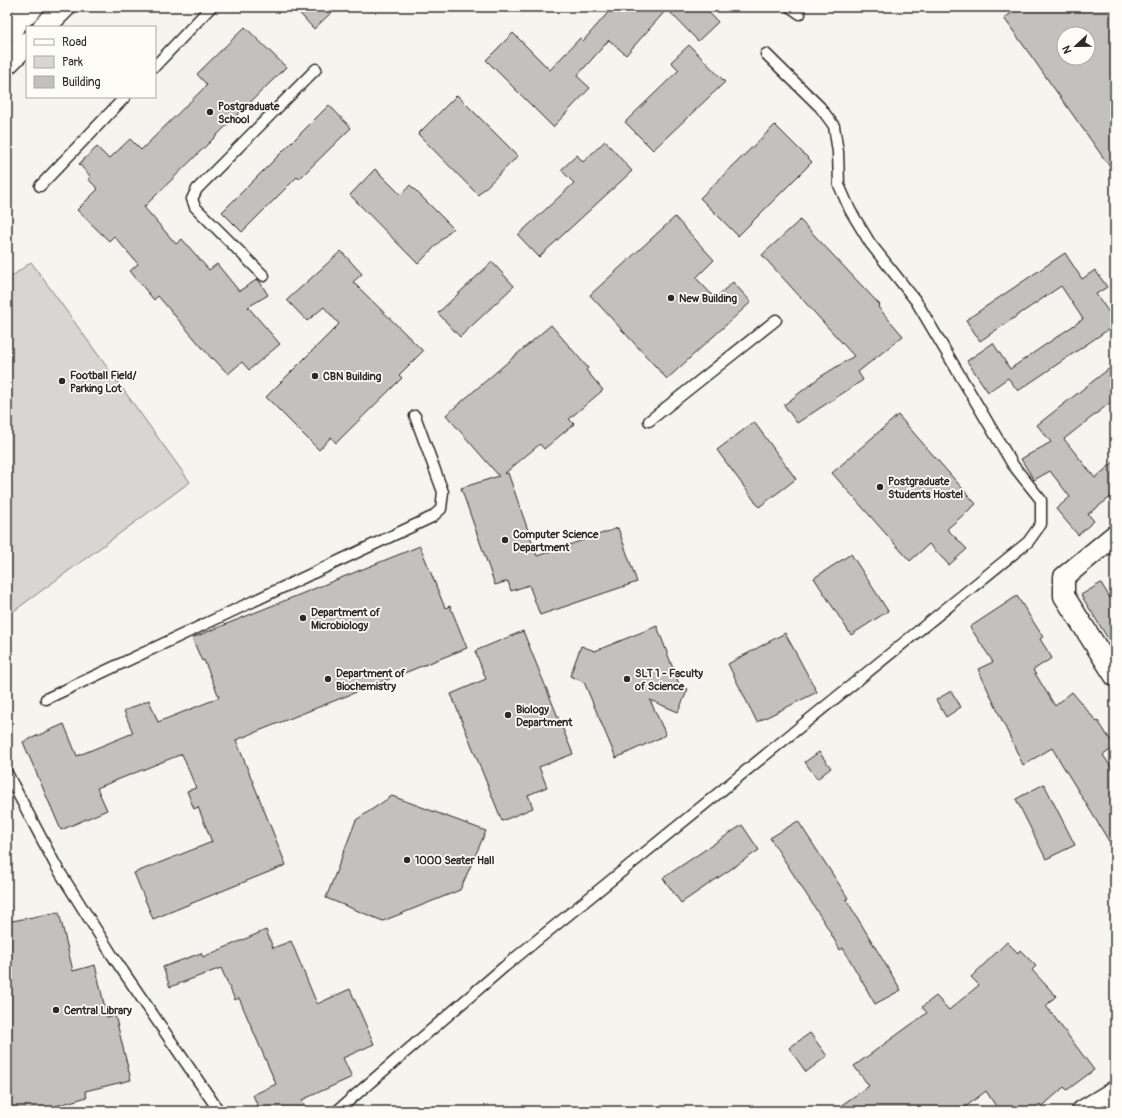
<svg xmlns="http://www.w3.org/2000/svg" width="1122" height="1118" font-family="Pangolin,sans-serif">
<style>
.green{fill:#d7d6d2;stroke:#81807e}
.building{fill:#c2c1be;stroke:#2b2b2b;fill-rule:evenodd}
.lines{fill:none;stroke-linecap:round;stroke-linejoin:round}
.lane-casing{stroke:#2b2b2b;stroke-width:13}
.street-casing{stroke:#2b2b2b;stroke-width:23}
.secondary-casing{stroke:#2b2b2b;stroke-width:25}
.lane{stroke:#fdfcf7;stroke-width:10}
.street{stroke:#fdfcf7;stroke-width:20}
.secondary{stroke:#fdfcf7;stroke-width:22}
.poi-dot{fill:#2b2b2b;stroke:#fdfcf7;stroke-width:1.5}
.labels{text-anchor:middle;stroke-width:3.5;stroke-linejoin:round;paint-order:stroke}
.poi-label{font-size:11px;font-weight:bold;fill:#2b2b2b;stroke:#fdfcf7;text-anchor:start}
</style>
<rect width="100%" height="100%" fill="#f5f4ef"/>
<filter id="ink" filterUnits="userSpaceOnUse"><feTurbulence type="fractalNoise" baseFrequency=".025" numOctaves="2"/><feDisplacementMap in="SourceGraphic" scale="8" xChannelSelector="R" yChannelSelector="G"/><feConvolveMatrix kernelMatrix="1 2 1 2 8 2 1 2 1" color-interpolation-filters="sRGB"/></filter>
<g filter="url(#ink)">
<path class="green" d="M 31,262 L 190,482 L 7,616 L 7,280 Z"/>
<path class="building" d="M 294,7 L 337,7 L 314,29 Z
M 613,7 L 704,7 L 718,22 L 698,41 L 667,9 L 626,55 L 609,40 L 577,76 L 590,88 L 553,127 L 486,60 L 513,33 L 550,70 L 580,38 L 583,41 Z
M 1021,7 L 1115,7 L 1115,174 L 1004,18 ZM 1064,34 L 1088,34 L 1088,58 L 1064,58 Z
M 245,27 L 286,67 L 144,207 L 176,244 L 182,239 L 209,270 L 217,264 L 239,291 L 258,279 L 268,295 L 248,307 L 280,344 L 249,370 L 242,362 L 228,374 L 213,358 L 212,359 L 158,296 L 154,300 L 130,271 L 138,264 L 114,236 L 109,241 L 77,210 L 98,189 L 88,179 L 91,177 L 79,164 L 97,147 L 109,159 L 130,139 L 141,150 L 207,85 L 197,74 Z
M 689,45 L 725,82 L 653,150 L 625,122 L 679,70 L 671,62 Z
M 457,95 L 518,156 L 478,195 L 418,134 Z
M 329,105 L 351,128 L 299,179 L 297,177 L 242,232 L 222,212 Z
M 775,125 L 812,162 L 738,236 L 700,198 Z
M 605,141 L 632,171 L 539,257 L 518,235 L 574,183 L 561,170 L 577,155 L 583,162 Z
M 375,169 L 401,195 L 410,185 L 453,228 L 418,264 L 350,195 Z
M 675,217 L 714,260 L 696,278 L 715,298 L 733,282 L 751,302 L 667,379 L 590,295 Z
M 800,220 L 880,305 L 878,307 L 903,336 L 858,372 L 863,380 L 797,423 L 784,405 L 820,377 L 854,356 L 762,255 Z
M 341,251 L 362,274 L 353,282 L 423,351 L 399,375 L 402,378 L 336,443 L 331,437 L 319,450 L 266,397 L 339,324 L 324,307 L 307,321 L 287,300 Z
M 1065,253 L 1082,279 L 1095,270 L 1107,287 L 1096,294 L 1115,321 L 1115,325 L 1018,391 L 1008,378 L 988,392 L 967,361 L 993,343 L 1010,369 L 1083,319 L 1061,286 L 980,341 L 966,320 Z
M 492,262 L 514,286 L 460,337 L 438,313 Z
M 551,325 L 588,368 L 586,370 L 603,390 L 569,419 L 574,424 L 544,449 L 540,444 L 504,474 L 508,473 L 537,556 L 618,528 L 637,582 L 540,615 L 529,585 L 511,591 L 508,581 L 495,585 L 461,488 L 499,476 L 446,415 Z
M 1115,364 L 1115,399 L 1064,439 L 1095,478 L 1115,461 L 1115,494 L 1088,514 L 1094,521 L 1078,535 L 1056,509 L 1070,497 L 1050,471 L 1034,480 L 1021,459 L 1051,442 L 1037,425 Z
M 898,415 L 976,504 L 947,529 L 967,549 L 949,565 L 929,544 L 910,561 L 832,473 Z
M 754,422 L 796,479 L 759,507 L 717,450 Z
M 420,546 L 445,608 L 450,606 L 467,648 L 236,740 L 286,865 L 153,919 L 134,873 L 212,842 L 198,807 L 194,809 L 187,791 L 196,788 L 182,754 L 97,788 L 107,810 L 61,830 L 23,742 L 64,724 L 77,756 L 133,733 L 124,711 L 149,700 L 158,722 L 216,699 L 219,697 L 204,660 L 202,661 L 192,638 Z
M 851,554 L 888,611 L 851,635 L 814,578 Z
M 1101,583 L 1115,606 L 1115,650 L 1081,595 Z
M 1017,596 L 1043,637 L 1040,639 L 1052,658 L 1033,670 L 1055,706 L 1072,692 L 1097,722 L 1098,721 L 1115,747 L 1103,755 L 1115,773 L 1115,851 L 1052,748 L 1023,765 L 978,669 L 993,662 L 970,627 Z
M 657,626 L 680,687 L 688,689 L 678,712 L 650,700 L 666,735 L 616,758 L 584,682 L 570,676 L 581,646 L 595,651 Z
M 523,631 L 573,754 L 539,767 L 547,787 L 528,795 L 533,808 L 502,821 L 451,694 L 486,679 L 475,651 Z
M 785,633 L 817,692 L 757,722 L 728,664 Z
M 951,691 L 961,707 L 946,717 L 936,700 Z
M 819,752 L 831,768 L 817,779 L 805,762 Z
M 1044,784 L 1075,845 L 1046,859 L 1016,799 Z
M 392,796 L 486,831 L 460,890 L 383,921 L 326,898 L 356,820 Z
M 798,821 L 848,898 L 846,899 L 901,990 L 875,1004 L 843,948 L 840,950 L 826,925 L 770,838 Z
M 742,825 L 759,850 L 681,903 L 663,878 Z
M 59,912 L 73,971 L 95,965 L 107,1017 L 115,1015 L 131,1080 L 85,1091 L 87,1097 L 39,1111 L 7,1111 L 7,922 Z
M 266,930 L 273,948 L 291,941 L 317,1004 L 350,989 L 374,1044 L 343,1058 L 352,1077 L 302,1100 L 307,1111 L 260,1111 L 253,1095 L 276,1084 L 239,998 L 235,1000 L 221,968 L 170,987 L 163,967 L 201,953 L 203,957 Z
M 1007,942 L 1018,953 L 1020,950 L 1036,966 L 1032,970 L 1056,996 L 1046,1006 L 1094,1070 L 1067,1090 L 1064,1087 L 1037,1111 L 999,1111 L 986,1091 L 960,1111 L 833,1111 L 869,1086 L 854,1066 L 927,1013 L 922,1007 L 936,996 L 949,1010 L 979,985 L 971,977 Z
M 810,1033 L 827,1056 L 806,1072 L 789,1048 Z"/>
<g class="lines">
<g class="lane-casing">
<path id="lane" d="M 790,7 L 800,14
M 155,66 L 211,7
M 40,186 L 125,97
M 264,276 L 195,207 L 192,199 L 197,189 L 316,69
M 649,421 L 776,320
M 46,699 L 432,517 L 441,509 L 443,492 L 415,416
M 7,773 L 56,866 L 112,955 L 219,1111
M 337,1111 L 504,967 L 1028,542 L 1041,524 L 1041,500 L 1013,465 L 916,301 L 870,243 L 850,210 L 839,185 L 838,152 L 834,126 L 820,107 L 766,54"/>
</g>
<g class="street-casing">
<path id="street" d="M 1115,535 L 1064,577 L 1064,596 L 1115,676
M 1082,1111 L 1115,1091"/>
</g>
<g class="secondary-casing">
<path id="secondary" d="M 44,27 L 64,7
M 7,32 L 32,7
M 7,63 L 27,43"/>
</g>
<use href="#lane" class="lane"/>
<use href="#street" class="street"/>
<use href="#secondary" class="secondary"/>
</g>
</g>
<g class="poi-dot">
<circle cx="210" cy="112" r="4"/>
<circle cx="671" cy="298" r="4"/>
<circle cx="315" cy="376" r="4"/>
<circle cx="62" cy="381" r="4"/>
<circle cx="880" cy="487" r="4"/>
<circle cx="505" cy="540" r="4"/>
<circle cx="303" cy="618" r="4"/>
<circle cx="328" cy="679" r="4"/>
<circle cx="627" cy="679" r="4"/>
<circle cx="508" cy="715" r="4"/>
<circle cx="407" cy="860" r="4"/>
<circle cx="56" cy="1010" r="4"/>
</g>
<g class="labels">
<g class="poi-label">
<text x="218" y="110">Postgraduate<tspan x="218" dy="13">School</tspan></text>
<text x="679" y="302">New Building</text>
<text x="70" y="379">Football Field/<tspan x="70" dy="13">Parking Lot</tspan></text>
<text x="323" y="380">CBN Building</text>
<text x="888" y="485">Postgraduate<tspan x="888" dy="13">Students Hostel</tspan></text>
<text x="513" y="538">Computer Science<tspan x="513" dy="13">Department</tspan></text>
<text x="311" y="616">Department of<tspan x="311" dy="13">Microbiology</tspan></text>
<text x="336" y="677">Department of<tspan x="336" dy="13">Biochemistry</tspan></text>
<text x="635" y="677">SLT 1 - Faculty<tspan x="635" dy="13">of Science</tspan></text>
<text x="516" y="713">Biology<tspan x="516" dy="13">Department</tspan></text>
<text x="415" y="864">1000 Seater Hall</text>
<text x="64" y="1014">Central Library</text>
</g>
</g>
<rect width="1122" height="1118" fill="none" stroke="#fdfcf7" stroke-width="24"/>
<rect x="12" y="12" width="1098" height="1094" fill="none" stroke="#2b2b2b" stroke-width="1.5" filter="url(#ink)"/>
<rect x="26" y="26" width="130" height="72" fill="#fdfcf7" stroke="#a9a8a5"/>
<rect x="34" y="39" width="20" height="6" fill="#fdfcf7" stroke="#a9a8a5"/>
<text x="62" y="46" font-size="12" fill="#2b2b2b">Road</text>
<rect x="34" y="56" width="20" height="12" fill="#d7d6d2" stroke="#a9a8a5"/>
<text x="62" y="66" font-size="12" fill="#2b2b2b">Park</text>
<rect x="34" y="76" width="20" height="12" fill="#c2c1be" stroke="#a9a8a5"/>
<text x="62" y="86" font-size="12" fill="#2b2b2b">Building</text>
<g transform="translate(1076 46) rotate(248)"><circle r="19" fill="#fdfcf7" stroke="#a9a8a5"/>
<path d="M0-3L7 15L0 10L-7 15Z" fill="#2b2b2b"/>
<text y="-6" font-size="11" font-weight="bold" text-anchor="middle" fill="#2b2b2b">N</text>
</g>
</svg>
